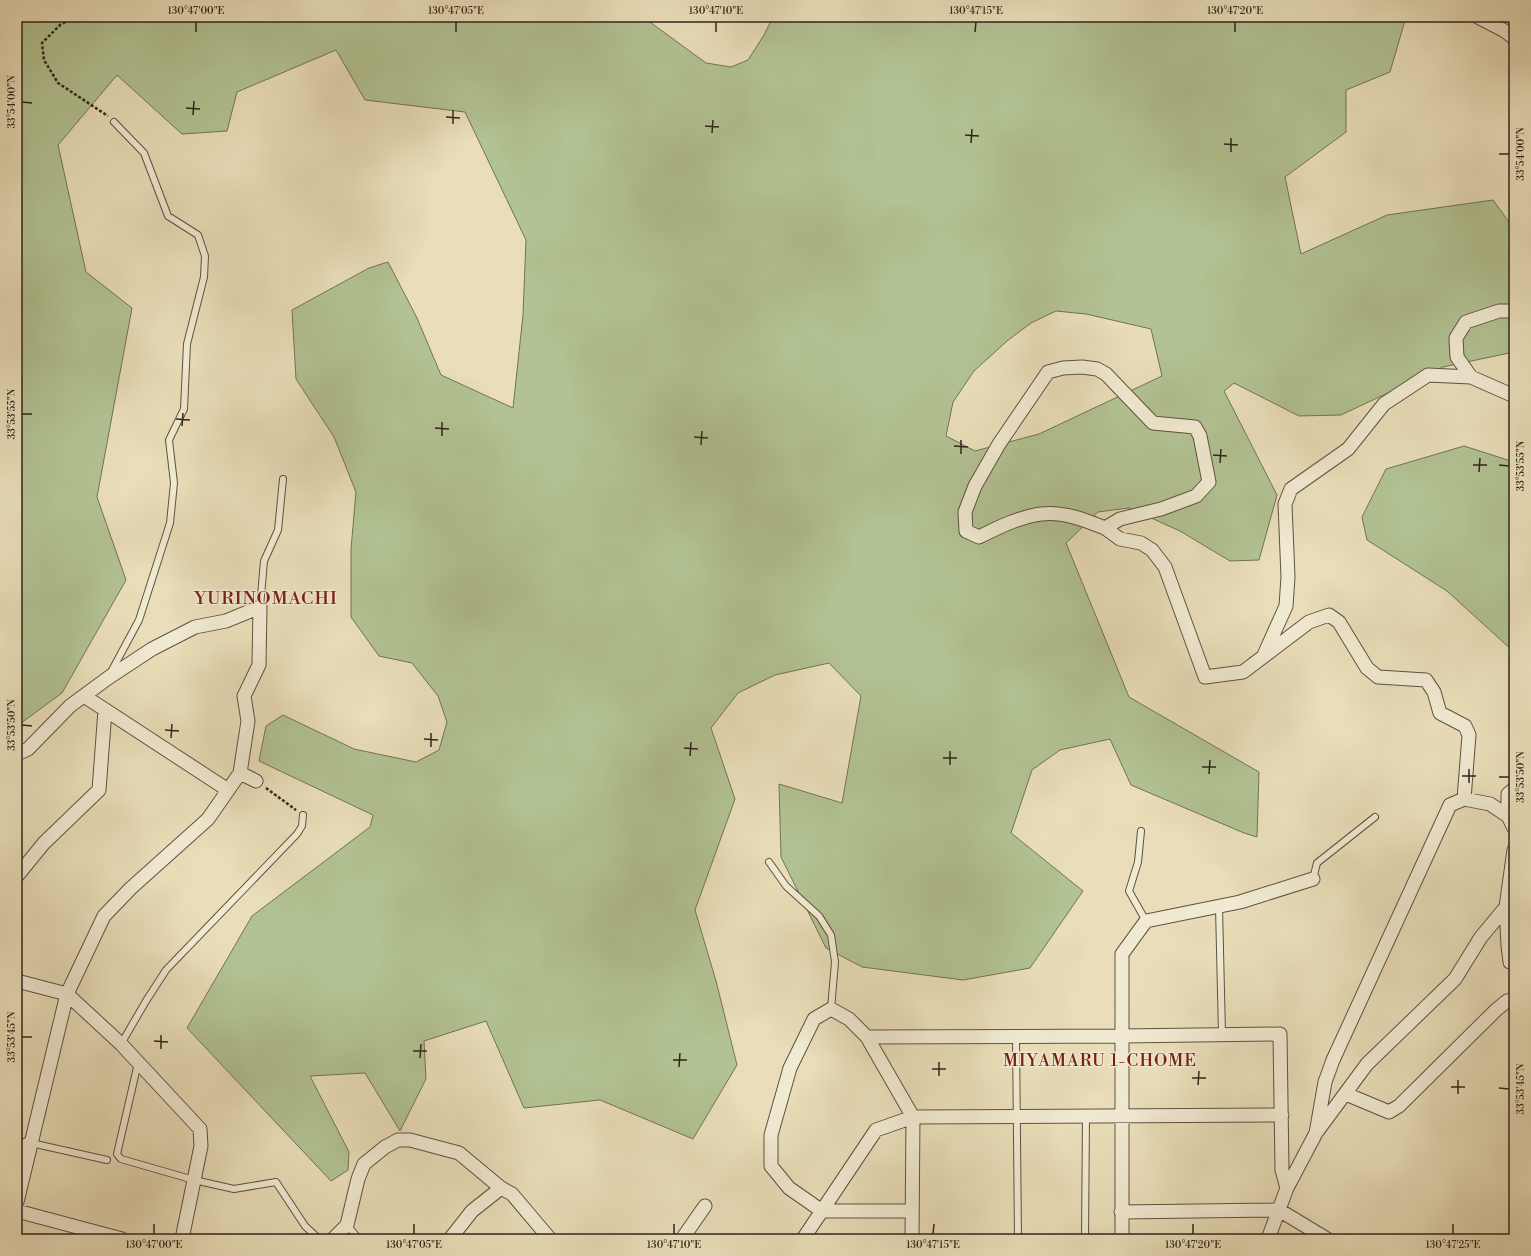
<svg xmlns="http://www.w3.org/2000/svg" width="1531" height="1256" font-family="'Libre Bodoni',serif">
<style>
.green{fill:#b2c292;stroke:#717356;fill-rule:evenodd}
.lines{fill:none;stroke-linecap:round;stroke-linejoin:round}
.lane-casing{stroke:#5e5242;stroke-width:8}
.street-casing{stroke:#5e5242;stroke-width:15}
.path{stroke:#30241b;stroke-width:2.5;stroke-dasharray:3 2;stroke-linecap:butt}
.lane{stroke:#f1ead2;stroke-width:6}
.street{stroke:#f1ead2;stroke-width:13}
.ticks{fill:none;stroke:#30241b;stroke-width:1.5}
.labels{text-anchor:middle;stroke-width:3;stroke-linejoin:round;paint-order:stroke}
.neighbourhood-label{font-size:17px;letter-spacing:1px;fill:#7a1f14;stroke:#f1ead2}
.quarter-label{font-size:18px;letter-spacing:1px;fill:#7a1f14;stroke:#f1ead2}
.neatline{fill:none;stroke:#30241b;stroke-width:1.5}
.ticks-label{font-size:10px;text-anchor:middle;fill:#30241b}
</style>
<rect width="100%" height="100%" fill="#e9deb9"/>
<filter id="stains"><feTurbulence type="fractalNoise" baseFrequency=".005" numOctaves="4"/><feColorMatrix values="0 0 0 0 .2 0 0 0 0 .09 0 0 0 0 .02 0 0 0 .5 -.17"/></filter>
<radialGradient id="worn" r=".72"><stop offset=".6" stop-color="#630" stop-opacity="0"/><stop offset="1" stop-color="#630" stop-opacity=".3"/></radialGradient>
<path class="green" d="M 17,17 L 643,17 L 706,63 L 731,67 L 748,60 L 764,35 L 773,17 L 1406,17 L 1390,72 L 1346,90 L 1346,132 L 1285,177 L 1301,254 L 1387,215 L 1493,200 L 1514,229 L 1514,352 L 1443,367 L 1341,415 L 1299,416 L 1234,383 L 1224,391 L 1277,495 L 1259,560 L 1230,561 L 1180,531 L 1129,508 L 1098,512 L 1066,543 L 1129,697 L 1259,772 L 1257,837 L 1244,833 L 1131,785 L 1110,739 L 1060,750 L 1032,770 L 1011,833 L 1083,891 L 1030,968 L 963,980 L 862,967 L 826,948 L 781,857 L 779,784 L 842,803 L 861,696 L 829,663 L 775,675 L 738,693 L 711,728 L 735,799 L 695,910 L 716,981 L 737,1065 L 693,1139 L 600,1100 L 524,1108 L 486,1021 L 424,1041 L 426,1079 L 400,1131 L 365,1073 L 310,1076 L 349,1152 L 348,1170 L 331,1181 L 187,1028 L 252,916 L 370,827 L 373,815 L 259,761 L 266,726 L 283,715 L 354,749 L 416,762 L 439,750 L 447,722 L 438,696 L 412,663 L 379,656 L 351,617 L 351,549 L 356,492 L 334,437 L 296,379 L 292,310 L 369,268 L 388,262 L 417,318 L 441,375 L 513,408 L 523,315 L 526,240 L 465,112 L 365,100 L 336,50 L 237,92 L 227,131 L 182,134 L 117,75 L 58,145 L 86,272 L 132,308 L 97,497 L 126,580 L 62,693 L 17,726 ZM 1056,311 L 1086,314 L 1151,329 L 1162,376 L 1039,434 L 975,451 L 946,436 L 953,402 L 974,371 L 1007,341 L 1031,323 Z
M 1464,446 L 1514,462 L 1514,652 L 1447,591 L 1367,540 L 1362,517 L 1386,469 Z
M 1514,1045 L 1514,1138 L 1509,1094 Z"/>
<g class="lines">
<g class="lane-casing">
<path id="lane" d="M 260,607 L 264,561 L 278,530 L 283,479
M 111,672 L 139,620 L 170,523 L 174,483 L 169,440 L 184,409 L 187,344 L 204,277 L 205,256 L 198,235 L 168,216 L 144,153 L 114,122
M 1141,831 L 1138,862 L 1129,891 L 1146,921
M 769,862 L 786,886 L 819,916 L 831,935 L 835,962 L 831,1009
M 1313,879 L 1317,863 L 1375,817
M 1219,907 L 1222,1034
M 1016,1036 L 1018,1239
M 121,1044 L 146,1001 L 166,970 L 297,834 L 302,826 L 303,815
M 138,1063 L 117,1154 L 121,1159 L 194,1180 L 234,1189 L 276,1182 L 305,1226 L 319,1239
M 31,1143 L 107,1160
M 347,1225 L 359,1239
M 1085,1239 L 1086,1116"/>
</g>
<g class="street-casing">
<path id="street" d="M 1478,17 L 1505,31 L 1514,38
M 1082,367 L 1097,369 L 1106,374 L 1153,423 L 1195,427 L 1200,436 L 1209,482 L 1196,496 L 1161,509 L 1120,519 L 1105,528 C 1085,520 1062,511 1041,514 C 1019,517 999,527 979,537 L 966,531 L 965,512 L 975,486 L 999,444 L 1048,372 L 1063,368 Z
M 1471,377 L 1457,357 L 1456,338 L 1466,322 L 1499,311 L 1514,311
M 1105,528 L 1120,539 L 1141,543 L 1152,550 L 1165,567 L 1205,677 L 1243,672 L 1309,622 L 1329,615 L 1339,622 L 1367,668 L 1378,677 L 1426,680 L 1434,692 L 1440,713 L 1465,726 L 1469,735 L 1464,799
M 1264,655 L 1286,606 L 1288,577 L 1285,504 L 1291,489 L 1348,449 L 1384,404 L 1428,375 L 1471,377 L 1514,396
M 84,696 L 228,790
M 17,754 L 28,749 L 70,706 L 108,678 L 152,649 L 195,627 L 226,621 L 260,607 L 259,665 L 244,696 L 248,721 L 240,773 L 208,819 L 131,888 L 104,916 L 67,994 L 17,1202
M 240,773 L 256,781
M 1508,816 L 1508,794 L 1514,789
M 1514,850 L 1506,907 L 1508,946 L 1510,962 L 1514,963
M 17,876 L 44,843 L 99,790 L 105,710
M 17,981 L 67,994 L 121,1044 L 200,1129 L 201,1146 L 182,1239
M 867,1037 L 1122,1036 L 1280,1034 L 1282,1170 L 1287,1188
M 1346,1094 L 1389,1112 L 1399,1106 L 1496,1010 L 1507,1001 L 1514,1000
M 1316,1133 L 1325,1082 L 1333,1060 L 1450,805 L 1464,799 L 1490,804 L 1508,816 L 1514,828
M 17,1149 L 31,1143
M 17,1211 L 122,1239
M 912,1211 L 822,1211 L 789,1188 L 771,1166 L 771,1135 L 790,1068 L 814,1019 L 831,1009 L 849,1019 L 867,1037 L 913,1117 L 912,1239
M 1121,1212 L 1279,1210 L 1327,1239
M 333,1239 L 347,1225 L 358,1179 L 364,1164 L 385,1147 L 398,1140 L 410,1140 L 459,1153 L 501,1188 L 512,1194 L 550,1239
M 450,1239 L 472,1211 L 501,1188
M 682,1239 L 705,1206
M 803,1239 L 876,1130 L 913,1117 L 1282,1115
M 1122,1239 L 1122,954 L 1146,921 L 1240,902 L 1313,879
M 1268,1239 L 1287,1188 L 1316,1133 L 1367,1064 L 1455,979 L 1481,937 L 1506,907"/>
</g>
<path class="path" d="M 74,17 L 60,25 L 42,43 L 44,60 L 58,83 L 108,116
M 266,788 L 296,810"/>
<use href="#lane" class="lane"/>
<use href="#street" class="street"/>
</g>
<path class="ticks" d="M 196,32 L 196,22M 456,32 L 456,22M 716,32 L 716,22M 975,32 L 976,22M 1235,32 L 1235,22M 22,102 L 32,103M 186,108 L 200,109M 193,115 L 194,101M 446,117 L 460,118M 453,124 L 453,110M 705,126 L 719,127M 712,133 L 713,120M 965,135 L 979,136M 971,143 L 972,129M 1224,144 L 1238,145M 1231,152 L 1231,138M 1499,154 L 1509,154M 22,414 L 32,414M 176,419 L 190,420M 182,426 L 183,413M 435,428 L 449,429M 442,436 L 442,422M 694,437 L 708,438M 701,445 L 702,431M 954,446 L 968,447M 961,454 L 961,440M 1213,455 L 1227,456M 1220,463 L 1221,449M 1473,465 L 1487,465M 1499,465 L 1509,466M 1479,472 L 1480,458M 22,725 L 32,726M 165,730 L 179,731M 171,738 L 172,724M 424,739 L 438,740M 431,747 L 431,733M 684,748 L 698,749M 690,756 L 691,742M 943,758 L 957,758M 950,765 L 950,751M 1202,767 L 1216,767M 1209,774 L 1210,760M 1462,776 L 1476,776M 1499,777 L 1509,777M 1469,783 L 1469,769M 22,1037 L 32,1037M 154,1041 L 168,1042M 161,1049 L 161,1035M 413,1051 L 427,1051M 420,1058 L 421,1044M 673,1060 L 687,1060M 679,1067 L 680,1053M 932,1069 L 946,1069M 939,1076 L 939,1062M 1192,1078 L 1206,1078M 1198,1085 L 1199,1071M 1451,1087 L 1465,1087M 1499,1088 L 1509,1089M 1458,1094 L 1458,1080M 154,1234 L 154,1224M 414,1234 L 414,1224M 674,1234 L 674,1224M 933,1234 L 934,1224M 1193,1234 L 1193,1224M 1453,1234 L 1453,1224"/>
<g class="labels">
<g class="neighbourhood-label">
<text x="1100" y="1066">MIYAMARU 1-CHOME</text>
</g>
<g class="quarter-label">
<text x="266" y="604">YURINOMACHI</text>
</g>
</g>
<rect width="1531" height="1256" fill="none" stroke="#e9deb9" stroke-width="44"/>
<rect x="22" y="22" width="1487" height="1212" class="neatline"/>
<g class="ticks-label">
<text x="196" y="14">130°47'00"E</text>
<text x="456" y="14">130°47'05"E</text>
<text x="716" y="14">130°47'10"E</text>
<text x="976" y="14">130°47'15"E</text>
<text x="1235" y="14">130°47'20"E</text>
<text transform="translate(11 102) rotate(-90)" y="4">33°54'00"N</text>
<text transform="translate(1520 154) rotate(-90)" y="4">33°54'00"N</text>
<text transform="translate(11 414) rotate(-90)" y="4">33°53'55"N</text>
<text transform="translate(1520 466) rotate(-90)" y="4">33°53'55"N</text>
<text transform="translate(11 725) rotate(-90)" y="4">33°53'50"N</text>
<text transform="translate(1520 777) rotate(-90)" y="4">33°53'50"N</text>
<text transform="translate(11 1037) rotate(-90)" y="4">33°53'45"N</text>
<text transform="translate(1520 1089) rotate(-90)" y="4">33°53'45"N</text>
<text x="154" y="1248">130°47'00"E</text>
<text x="414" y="1248">130°47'05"E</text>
<text x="674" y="1248">130°47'10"E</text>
<text x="933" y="1248">130°47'15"E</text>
<text x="1193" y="1248">130°47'20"E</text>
<text x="1453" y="1248">130°47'25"E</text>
</g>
<rect width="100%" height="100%" filter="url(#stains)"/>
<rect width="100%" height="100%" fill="url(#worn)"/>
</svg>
